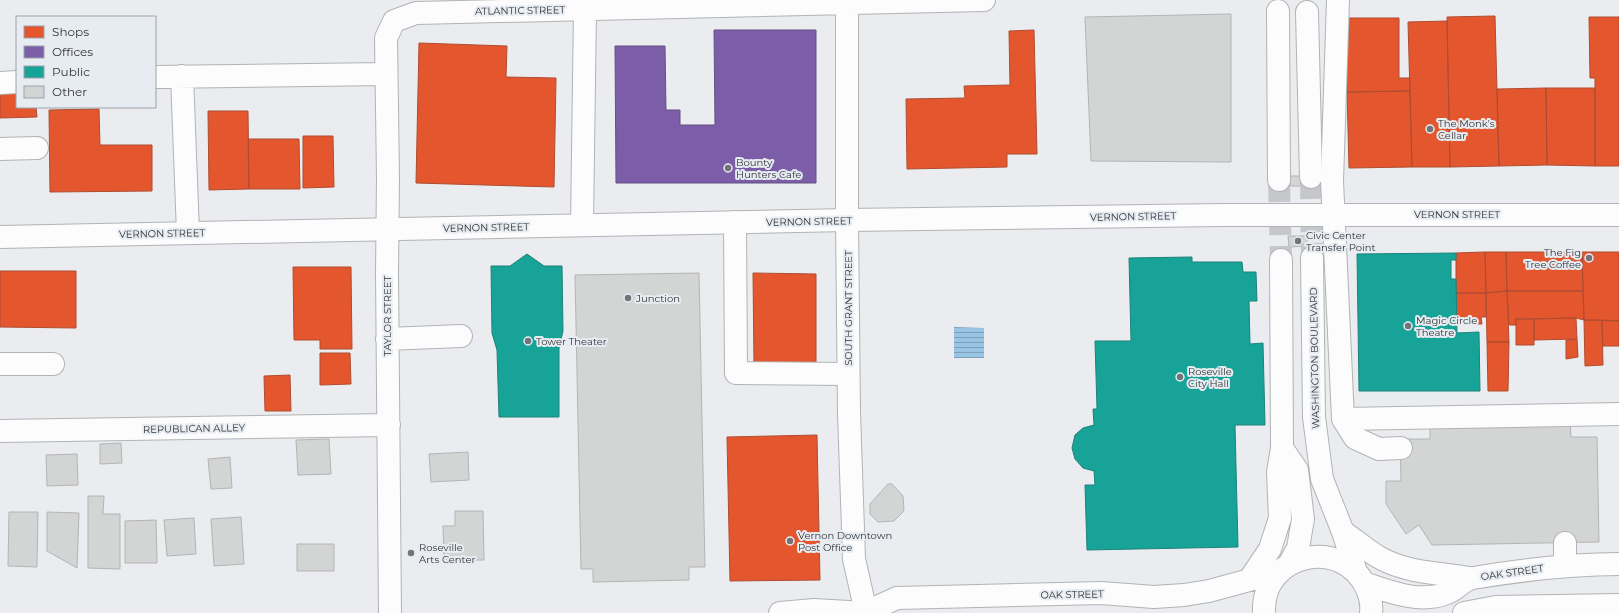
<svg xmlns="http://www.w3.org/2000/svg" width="1619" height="613" font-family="Montserrat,sans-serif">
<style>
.water{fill:url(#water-rules)}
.shops{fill:#e4572e;stroke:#af4c31}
.offices{fill:#7b5ea7;stroke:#655185}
.public{fill:#17a398;stroke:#1f827b}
.building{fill:#d3d4d4;stroke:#b5b4b5}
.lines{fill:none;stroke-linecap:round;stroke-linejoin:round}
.major-tunnel{stroke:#c5c7ca;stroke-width:22;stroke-dasharray:22 11;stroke-linecap:butt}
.minor-casing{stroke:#b1b3b5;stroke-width:24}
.major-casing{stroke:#b1b3b5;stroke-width:24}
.minor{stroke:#fcfcfd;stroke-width:22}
.major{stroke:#fcfcfd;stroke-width:22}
.poi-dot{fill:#737477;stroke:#e7ecf2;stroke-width:1.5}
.labels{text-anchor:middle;stroke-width:4;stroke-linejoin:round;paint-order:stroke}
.street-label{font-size:10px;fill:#333437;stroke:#e7ecf2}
.poi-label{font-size:10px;fill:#333437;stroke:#e7ecf2;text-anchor:start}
</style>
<defs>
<pattern id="water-rules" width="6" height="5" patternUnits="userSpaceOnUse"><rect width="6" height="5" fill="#99c4e4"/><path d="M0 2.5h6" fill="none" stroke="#7da0ba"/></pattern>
</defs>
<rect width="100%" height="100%" fill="#eaecef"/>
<path class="water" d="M 954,327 L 984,328 L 984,358 L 954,358 Z"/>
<path class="shops" d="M 1495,16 L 1499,166 L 1450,167 L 1447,17 Z
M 1589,17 L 1619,17 L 1619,166 L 1595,166 L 1595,78 L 1590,78 Z
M 1347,18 L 1399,18 L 1399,78 L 1410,78 L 1410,91 L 1347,92 Z
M 1447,21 L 1450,167 L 1412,167 L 1408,22 Z
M 1034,30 L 1037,154 L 1007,154 L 1007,167 L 907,169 L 906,99 L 965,98 L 964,86 L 1010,85 L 1009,31 Z
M 419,43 L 507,46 L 506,77 L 556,78 L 554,187 L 416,183 Z
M 1546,88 L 1547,165 L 1499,166 L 1497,89 Z
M 1546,88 L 1595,88 L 1595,166 L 1547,165 Z
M 1410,91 L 1412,167 L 1349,168 L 1347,92 Z
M 0,93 L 17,93 L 17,107 L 36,107 L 37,117 L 0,118 Z
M 99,109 L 100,145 L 152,145 L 152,191 L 50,192 L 49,110 Z
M 208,111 L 248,111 L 249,189 L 209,190 Z
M 303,136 L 333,136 L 334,187 L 303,188 Z
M 248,139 L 299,139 L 300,189 L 249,189 Z
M 1485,252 L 1486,293 L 1456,293 L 1456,253 Z
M 1485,252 L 1506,252 L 1507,291 L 1486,293 Z
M 1506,252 L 1582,252 L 1583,291 L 1507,291 Z
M 1582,252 L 1619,252 L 1619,321 L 1584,320 Z
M 293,267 L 351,267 L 352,349 L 320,349 L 320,340 L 294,340 Z
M 0,271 L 76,271 L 76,328 L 0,327 Z
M 753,273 L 816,274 L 816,364 L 754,364 Z
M 1507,291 L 1509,342 L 1487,342 L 1486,293 Z
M 1507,291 L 1583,291 L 1584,320 L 1576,318 L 1516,319 L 1516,325 L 1509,325 Z
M 1456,293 L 1486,293 L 1486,317 L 1481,317 L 1482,324 L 1466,324 L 1466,319 L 1456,319 Z
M 1576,318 L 1577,339 L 1534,340 L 1534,319 Z
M 1516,319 L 1534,319 L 1534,345 L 1516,345 Z
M 1584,320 L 1602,320 L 1603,365 L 1585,366 Z
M 1602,320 L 1619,321 L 1619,346 L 1603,346 Z
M 1577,339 L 1578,357 L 1566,359 L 1566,340 Z
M 1487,342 L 1509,342 L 1508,391 L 1488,391 Z
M 320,353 L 350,353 L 351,384 L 320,385 Z
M 290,375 L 291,411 L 265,411 L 264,376 Z
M 817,435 L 820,580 L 730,581 L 727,437 Z"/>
<path class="offices" d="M 714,30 L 816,30 L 816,183 L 616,183 L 615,46 L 665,46 L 666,110 L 680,110 L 680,125 L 715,125 Z"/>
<path class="public" d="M 1456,253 L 1456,260 L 1451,260 L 1451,279 L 1456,279 L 1457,333 L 1479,332 L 1480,391 L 1359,391 L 1357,254 Z
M 527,254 L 544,266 L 562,266 L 563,331 L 559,348 L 559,417 L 499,417 L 497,350 L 492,333 L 491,266 L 510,266 Z
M 1192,257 L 1192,262 L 1242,262 L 1243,272 L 1256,272 L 1257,301 L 1249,301 L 1250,344 L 1263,343 L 1265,425 L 1235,425 L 1238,547 L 1087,550 L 1085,485 L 1095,485 L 1094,471 L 1083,468 L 1075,459 L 1072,448 L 1075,435 L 1083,428 L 1094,425 L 1093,409 L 1097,409 L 1095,341 L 1131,341 L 1129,258 Z"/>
<path class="building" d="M 1231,14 L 1231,162 L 1091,161 L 1085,17 Z
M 1286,176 L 1306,176 L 1306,186 L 1286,186 Z
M 1288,236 L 1307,236 L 1307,246 L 1289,247 Z
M 699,273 L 705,567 L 689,567 L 689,580 L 593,582 L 593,569 L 581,569 L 575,275 Z
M 1570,419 L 1571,437 L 1597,437 L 1599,542 L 1432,545 L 1419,525 L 1406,534 L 1386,504 L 1386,481 L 1401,481 L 1400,439 L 1430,439 L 1430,421 Z
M 329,439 L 331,474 L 298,475 L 296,440 Z
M 121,443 L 122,463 L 100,464 L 100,444 Z
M 468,452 L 469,480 L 431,482 L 429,454 Z
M 77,454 L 78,485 L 47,486 L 46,455 Z
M 230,457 L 232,488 L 211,489 L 208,459 Z
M 888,484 L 892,484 L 903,496 L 904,511 L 894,521 L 878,522 L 870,514 L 870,504 Z
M 88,496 L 104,496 L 103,514 L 120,514 L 120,569 L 88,568 Z
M 455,511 L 483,511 L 484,560 L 444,560 L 443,526 L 455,526 Z
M 9,512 L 38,512 L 37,567 L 8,566 Z
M 47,512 L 79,513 L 77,568 L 47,551 Z
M 241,517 L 244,564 L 214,566 L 211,519 Z
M 194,518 L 196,554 L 167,556 L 164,520 Z
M 156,520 L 157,563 L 125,563 L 125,521 Z
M 297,544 L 334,544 L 334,571 L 297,571 Z"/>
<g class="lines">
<path class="major-tunnel" d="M 1311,177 L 1312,258
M 1279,180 L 1281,260"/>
<g class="minor-casing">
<path id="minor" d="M 1338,0 L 1332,181 L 1343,419 L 1619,414
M 847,3 L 847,220 L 1224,215 L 1619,215
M 182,76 L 188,233
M 155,77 L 386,74
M 0,83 L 17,82
M 0,149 L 37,148
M 735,222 L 736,373 L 848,374
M 582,225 L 585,9
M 387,339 L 461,336
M 0,364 L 53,364
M 1343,419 L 1355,438 L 1379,449 L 1401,448
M 0,431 L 389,425
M 1565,543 L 1565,566
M 390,613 L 387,273 L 388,179 L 386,38 L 394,21 L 416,13 L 984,0
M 780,613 L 814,610 L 866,613"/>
</g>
<g class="major-casing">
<path id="major" d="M 1278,11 L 1279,180
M 1307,12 L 1311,177
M 0,237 L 847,220 L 849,413 L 854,559 L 866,612
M 1312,258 L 1314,417 L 1322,479 L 1343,532 L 1356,572
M 1281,260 L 1282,448 L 1297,470 L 1303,519 L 1298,548 L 1290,563
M 1343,532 C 1356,540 1368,552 1382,559 C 1409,573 1440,573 1469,578
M 1250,579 L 1270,549 L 1280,518 L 1278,472 L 1282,448
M 1364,583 C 1390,592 1420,604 1447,593 C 1457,590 1463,579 1473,578 C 1521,570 1570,564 1619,564
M 866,612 L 897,598 L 1101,593 L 1154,597 L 1184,595 L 1209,591 L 1279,572
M 1264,613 C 1261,553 1343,535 1367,589 C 1370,596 1372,605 1371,613
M 1464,613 L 1496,607 L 1619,605"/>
</g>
<use href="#minor" class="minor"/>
<use href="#major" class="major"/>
</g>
<g class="poi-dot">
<circle cx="1430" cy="129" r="4"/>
<circle cx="728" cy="168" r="4"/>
<circle cx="1298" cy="241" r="4"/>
<circle cx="1589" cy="258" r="4"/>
<circle cx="628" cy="298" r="4"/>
<circle cx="1408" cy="326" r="4"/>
<circle cx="528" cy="341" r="4"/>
<circle cx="1180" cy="377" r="4"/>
<circle cx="790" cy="541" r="4"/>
<circle cx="411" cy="553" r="4"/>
</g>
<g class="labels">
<g class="street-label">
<text transform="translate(520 10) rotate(-1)" y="4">ATLANTIC STREET</text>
<text x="1457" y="218">VERNON STREET</text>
<text transform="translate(1133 216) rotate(-1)" y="4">VERNON STREET</text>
<text transform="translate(809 221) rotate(-1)" y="4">VERNON STREET</text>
<text transform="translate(486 227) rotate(-1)" y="4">VERNON STREET</text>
<text transform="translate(162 233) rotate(-1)" y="4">VERNON STREET</text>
<text transform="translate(848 308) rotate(-90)" y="4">SOUTH GRANT STREET</text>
<text transform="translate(387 316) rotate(-90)" y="4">TAYLOR STREET</text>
<text transform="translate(1314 358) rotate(-91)" y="4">WASHINGTON BOULEVARD</text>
<text transform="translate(194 428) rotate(-1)" y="4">REPUBLICAN ALLEY</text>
<text transform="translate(1512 572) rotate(-8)" y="4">OAK STREET</text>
<text transform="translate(1072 594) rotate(-1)" y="4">OAK STREET</text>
</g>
<g class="poi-label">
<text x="1438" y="127">The Monk's<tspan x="1438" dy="12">Cellar</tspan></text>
<text x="736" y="166">Bounty<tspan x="736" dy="12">Hunters Cafe</tspan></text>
<text x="1306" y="239">Civic Center<tspan x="1306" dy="12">Transfer Point</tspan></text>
<text x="1581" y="256" text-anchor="end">The Fig<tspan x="1581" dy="12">Tree Coffee</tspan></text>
<text x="636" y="302">Junction</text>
<text x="1416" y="324">Magic Circle<tspan x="1416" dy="12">Theatre</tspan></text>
<text x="536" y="345">Tower Theater</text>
<text x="1188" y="375">Roseville<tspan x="1188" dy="12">City Hall</tspan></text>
<text x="798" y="539">Vernon Downtown<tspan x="798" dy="12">Post Office</tspan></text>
<text x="419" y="551">Roseville<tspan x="419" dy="12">Arts Center</tspan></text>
</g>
</g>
<rect x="16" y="16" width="140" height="92" fill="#e7ecf2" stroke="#9fa2a7"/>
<rect x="24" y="26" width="20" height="12" fill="#e4572e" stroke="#9fa2a7"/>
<text x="52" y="36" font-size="12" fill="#333437">Shops</text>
<rect x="24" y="46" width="20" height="12" fill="#7b5ea7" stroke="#9fa2a7"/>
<text x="52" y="56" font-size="12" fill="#333437">Offices</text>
<rect x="24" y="66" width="20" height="12" fill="#17a398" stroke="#9fa2a7"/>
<text x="52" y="76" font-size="12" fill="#333437">Public</text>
<rect x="24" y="86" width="20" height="12" fill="#d3d4d4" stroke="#9fa2a7"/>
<text x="52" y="96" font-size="12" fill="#333437">Other</text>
</svg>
